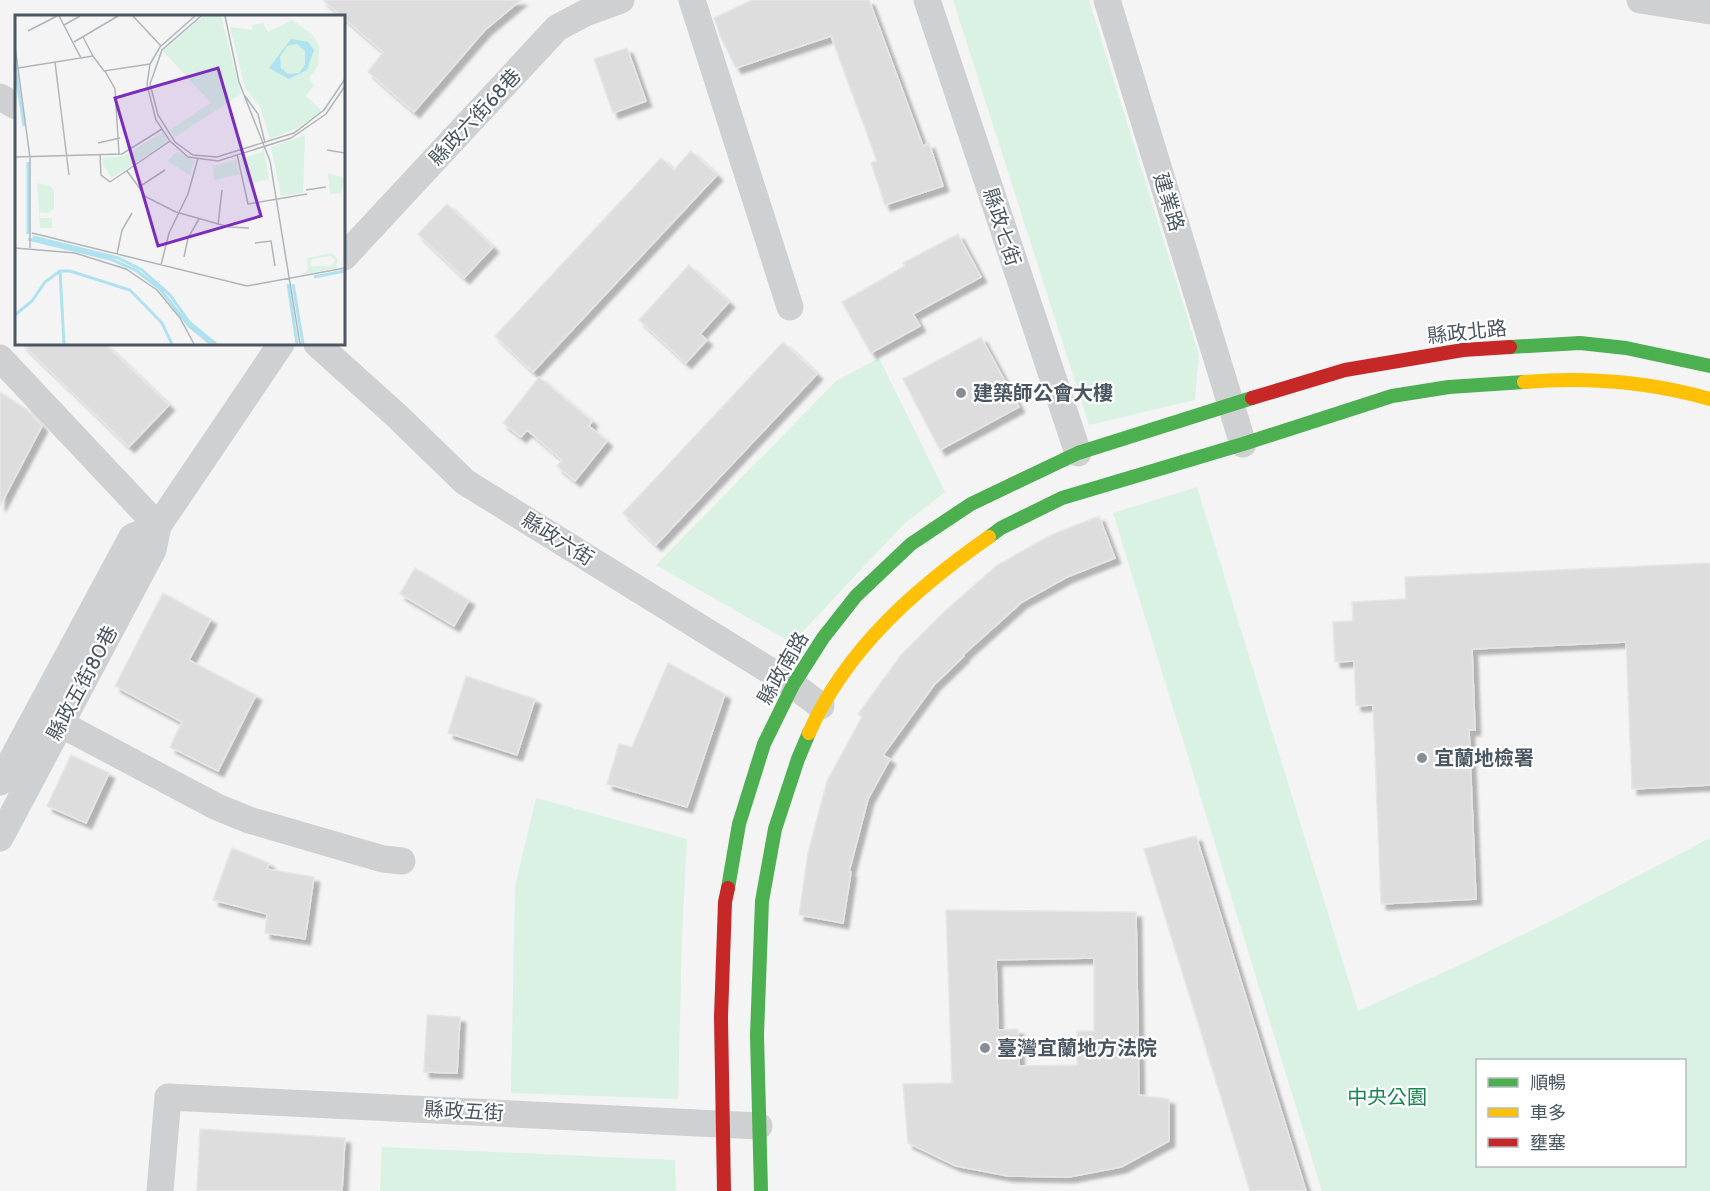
<svg xmlns="http://www.w3.org/2000/svg" width="1710" height="1191" font-family="Cabin,'Noto Sans TC',sans-serif">
<style>
.green{fill:#d9f2e3;fill-rule:evenodd}
.building{fill:#ddddde;stroke:#e5e6e7;stroke-width:1.5;fill-rule:evenodd;filter:url(#shadow)}
.lines{fill:none;stroke-linecap:round;stroke-linejoin:round}
.street{stroke:#ced0d2;stroke-width:27}
.fast{stroke:#4caf50;stroke-width:14}
.slow{stroke:#ffc107;stroke-width:14}
.jam{stroke:#c62828;stroke-width:14}
.poi-dot{fill:#868d94;stroke:#fff;stroke-width:2}
.labels{text-anchor:middle;stroke-width:4.5;stroke-linejoin:round;paint-order:stroke}
.street-label{font-size:20px;fill:#4a5661;stroke:#fff}
.poi-label{font-size:20px;font-weight:bold;fill:#4a5661;stroke:#fff;text-anchor:start}
.park-label{font-size:20px;fill:#17864f;stroke:#fff}
.inset-river{fill:none;stroke:#aee2f0;stroke-width:3}
.inset-road{fill:none;stroke:#b0b5b9;stroke-width:1.5}
.view{fill:#7b2cbf;fill-opacity:0.15;stroke:#7b2cbf;stroke-width:3}
.inset-edge{fill:none;stroke:#4a5661;stroke-width:3}
</style>
<defs>
<filter id="shadow"><feDropShadow dx="5.5" dy="5.5" stdDeviation="1.5" flood-color="#0004"/></filter>
</defs>
<rect width="100%" height="100%" fill="#f4f4f4"/>
<path class="green" d="M 953,0 L 1089,0 L 1199,355 L 1195,400 L 1089,425 Z
M 879,358 L 945,492 L 903,525 L 792,643 L 656,565 L 836,381 Z
M 1197,487 L 1358,1011 L 1477,957 L 1563,915 L 1710,838 L 1710,1191 L 1322,1191 L 1113,513 ZM 1684,1060 L 1684,1166 L 1478,1166 L 1478,1060 Z
M 536,798 L 687,839 L 682,935 L 678,1099 L 511,1093 L 515,887 Z
M 382,1147 L 675,1160 L 676,1191 L 380,1191 Z"/>
<path class="building" d="M 323,0 L 521,0 L 485,30 L 414,112 L 368,72 L 383,52 Z
M 752,0 L 869,0 L 923,146 L 929,143 L 943,186 L 885,205 L 871,163 L 877,161 L 831,36 L 736,68 L 721,38 L 714,18 Z
M 627,48 L 646,101 L 613,113 L 594,59 Z
M 691,151 L 717,175 L 533,372 L 495,336 L 661,158 L 674,170 Z
M 447,204 L 493,247 L 464,278 L 418,234 Z
M 958,234 L 981,277 L 913,314 L 920,326 L 871,353 L 842,302 L 905,266 L 903,263 Z
M 689,265 L 729,302 L 700,334 L 707,340 L 686,363 L 639,320 Z
M 981,337 L 1019,407 L 940,450 L 903,379 Z
M 783,342 L 817,374 L 656,545 L 623,513 Z
M 22,344 L 105,344 L 169,405 L 129,447 Z
M 539,377 L 592,421 L 589,426 L 607,441 L 575,481 L 557,466 L 562,460 L 527,430 L 521,437 L 503,423 Z
M 0,392 L 26,409 L 42,426 L 0,506 Z
M 1099,516 L 1115,558 L 1067,577 L 1022,602 L 963,655 L 964,656 L 934,685 L 883,755 L 890,759 L 868,799 L 849,872 L 851,872 L 843,923 L 799,915 L 808,853 L 827,781 L 862,717 L 858,714 L 901,655 L 944,612 L 996,566 L 1049,536 Z
M 1710,563 L 1710,785 L 1632,789 L 1626,642 L 1472,649 L 1475,730 L 1469,730 L 1476,899 L 1381,904 L 1373,705 L 1356,706 L 1354,661 L 1335,662 L 1333,622 L 1353,621 L 1352,602 L 1406,599 L 1405,577 Z
M 415,568 L 469,600 L 454,626 L 400,594 Z
M 163,593 L 211,619 L 189,660 L 256,695 L 218,771 L 170,747 L 182,722 L 115,686 Z
M 668,663 L 725,694 L 687,807 L 607,784 L 619,744 L 632,747 Z
M 466,676 L 535,699 L 517,755 L 448,733 Z
M 71,755 L 109,773 L 86,823 L 47,806 Z
M 1196,836 L 1306,1191 L 1250,1191 L 1144,849 Z
M 232,848 L 269,863 L 267,869 L 314,877 L 305,939 L 265,933 L 267,914 L 213,900 Z
M 946,910 L 1136,912 L 1139,1095 L 1169,1099 L 1169,1141 L 1121,1167 L 1069,1177 L 1008,1176 L 956,1166 L 908,1143 L 903,1084 L 952,1083 ZM 1094,958 L 1094,1031 L 1077,1031 L 1077,1065 L 1019,1066 L 1018,1029 L 998,1030 L 996,960 Z
M 427,1015 L 460,1017 L 457,1073 L 424,1072 Z
M 200,1129 L 345,1138 L 342,1191 L 197,1191 Z"/>
<g class="lines">
<path class="street" d="M 692,0 L 790,307
M 927,0 L 1078,453
M 1107,0 L 1243,444
M 1640,0 L 1710,11
M 0,97 L 16,106
M 344,257 L 557,28 L 585,13 L 621,0
M 317,344 L 396,415 L 465,482 L 793,685 L 821,706
M 0,358 L 158,526
M 38,712 L 217,807 L 249,820 L 383,859 L 402,861
M 0,782 L 132,537 L 158,526
M 0,838 L 153,550 L 158,526 L 281,344
M 160,1191 L 168,1097 L 759,1126"/>
<path class="fast" d="M 1510,347 L 1580,343 L 1626,348 L 1710,366
M 989,537 L 1001,528 L 1062,498 L 1243,444 L 1392,396 L 1449,387 L 1524,382
M 728,888 L 739,824 L 764,744 L 793,685 L 823,638 L 856,596 L 911,544 L 971,504 L 1078,453 L 1252,398
M 761,1191 L 757,1035 L 762,901 L 775,829 L 798,759 L 809,733"/>
<path class="slow" d="M 1524,382 C 1586,377 1650,382 1710,399
M 809,733 C 846,649 916,588 989,537"/>
<path class="jam" d="M 1252,398 L 1345,370 L 1463,350 L 1510,347
M 724,1191 L 721,1017 L 725,902 L 728,888"/>
</g>
<g class="poi-dot">
<circle cx="961" cy="393" r="6"/>
<circle cx="1422" cy="758" r="6"/>
<circle cx="985" cy="1048" r="6"/>
</g>
<g class="labels">
<g class="street-label">
<text transform="translate(475 117) rotate(-47)" y="7">縣政六街68巷</text>
<text transform="translate(1169 202) rotate(73)" y="7">建業路</text>
<text transform="translate(1002 227) rotate(72)" y="7">縣政七街</text>
<text transform="translate(1467 332) rotate(-6)" y="7">縣政北路</text>
<text transform="translate(558 539) rotate(32)" y="7">縣政六街</text>
<text transform="translate(783 668) rotate(-60)" y="7">縣政南路</text>
<text transform="translate(82 683) rotate(-62)" y="7">縣政五街80巷</text>
<text transform="translate(464 1111) rotate(3)" y="7">縣政五街</text>
</g>
<g class="poi-label">
<text x="973" y="400">建築師公會大樓</text>
<text x="1434" y="765">宜蘭地檢署</text>
<text x="997" y="1055">臺灣宜蘭地方法院</text>
</g>
<g class="park-label">
<text x="1387" y="1104">中央公園</text>
</g>
</g>
<g transform="translate(15 15)">
<rect width="330" height="330" fill="#f4f4f4"/>
<path d="M 188,1 L 206,1 L 226,79 L 160,122 L 155,115 L 196,88 L 148,36 ZM 277,5 L 297,19 L 304,31 L 303,51 L 294,63 L 299,70 L 291,81 L 307,96 L 281,114 L 255,124 L 245,92 L 230,73 L 215,12 L 237,15 L 237,10 L 248,8 L 253,17 ZM 148,117 L 153,126 L 97,163 L 88,150 L 87,143 L 109,141 ZM 290,120 L 288,178 L 266,181 L 256,132 ZM 249,136 L 254,164 L 233,169 L 226,144 ZM 162,137 L 179,146 L 175,160 L 152,146 ZM 221,145 L 225,159 L 199,165 L 198,151 ZM 313,158 L 330,163 L 326,178 L 315,179 ZM 22,168 L 34,170 L 39,175 L 39,194 L 33,198 L 25,197 L 25,203 L 37,203 L 37,213 L 25,213 ZM 317,238 L 322,243 L 322,253 L 285,260 L 293,255 L 292,243 ZM 316,241 L 320,245 L 317,251 L 295,251 L 297,244 Z" fill="#d9f2e3" fill-rule="evenodd"/>
<path d="M 276,24 L 293,27 L 299,35 L 292,55 L 274,64 L 254,53 ZM 282,29 L 290,36 L 290,50 L 284,58 L 273,59 L 266,53 L 265,42 L 272,31 Z" fill="#aee2f0" fill-rule="evenodd"/>
<path class="inset-river" d="M 0,52 L 9,111M 13,147 L 13,219M 18,222 L 103,243 L 127,255 L 155,280 L 175,308 L 201,329M 13,224 L 95,244 L 122,256 L 145,274 L 174,311 L 196,329M 45,256 L 49,329M 299,262 L 330,256M 273,269 L 282,329M 278,269 L 288,329M 0,300 L 17,286 L 30,267 L 45,256 L 55,256 L 115,275 L 147,308 L 157,329"/>
<path class="inset-road" d="M 44,1 L 66,43M 118,1 L 146,31M 180,1 L 145,32 L 135,49 L 132,70 L 141,105 L 155,126 L 173,142 L 203,146 L 276,123 L 311,99 L 330,71M 186,1 L 147,35 L 135,69 L 143,100 L 160,127 L 178,140 L 202,142 L 279,118 L 309,95 L 330,64M 210,1 L 224,67 L 255,146 L 285,329M 49,10 L 65,1M 13,16 L 42,1M 68,22 L 78,41M 59,27 L 103,1M 0,31 L 15,143 L 15,233M 40,47 L 54,160M 3,53 L 78,41 L 89,56 L 135,49M 90,56 L 100,74 L 104,139M 230,81 L 243,99 L 250,128M 83,128 L 105,123M 312,135 L 330,138M 222,139 L 233,189 L 292,179M 85,140 L 86,160 L 95,167M 0,142 L 107,139 L 147,114M 112,156 L 131,182 L 161,197 L 214,212 L 234,213M 95,167 L 155,126M 124,172 L 150,155M 291,175 L 311,172M 203,210 L 207,175M 17,218 L 232,271 L 330,253M 240,228 L 256,226 L 260,251M 0,233 L 60,238 L 111,254 L 142,275 L 165,303 L 179,329M 102,239 L 107,215 L 117,198M 169,242 L 173,223 L 184,204M 146,250 L 154,218 L 173,179 L 183,143"/>
<path class="view" d="M 203,53 L 246,201 L 143,231 L 100,83 Z"/>
<rect width="330" height="330" class="inset-edge"/>
</g>
<rect x="1476" y="1059" width="210" height="108" fill="#ffffff" stroke="#b7bbc0" stroke-width="1.5"/>
<rect x="1488" y="1078" width="30" height="9" fill="#4caf50" stroke="#b7bbc0" stroke-width="1.5"/>
<text x="1530" y="1089" font-size="18" fill="#4a5661">順暢</text>
<rect x="1488" y="1108" width="30" height="9" fill="#ffc107" stroke="#b7bbc0" stroke-width="1.5"/>
<text x="1530" y="1119" font-size="18" fill="#4a5661">車多</text>
<rect x="1488" y="1138" width="30" height="9" fill="#c62828" stroke="#b7bbc0" stroke-width="1.5"/>
<text x="1530" y="1149" font-size="18" fill="#4a5661">壅塞</text>
</svg>
